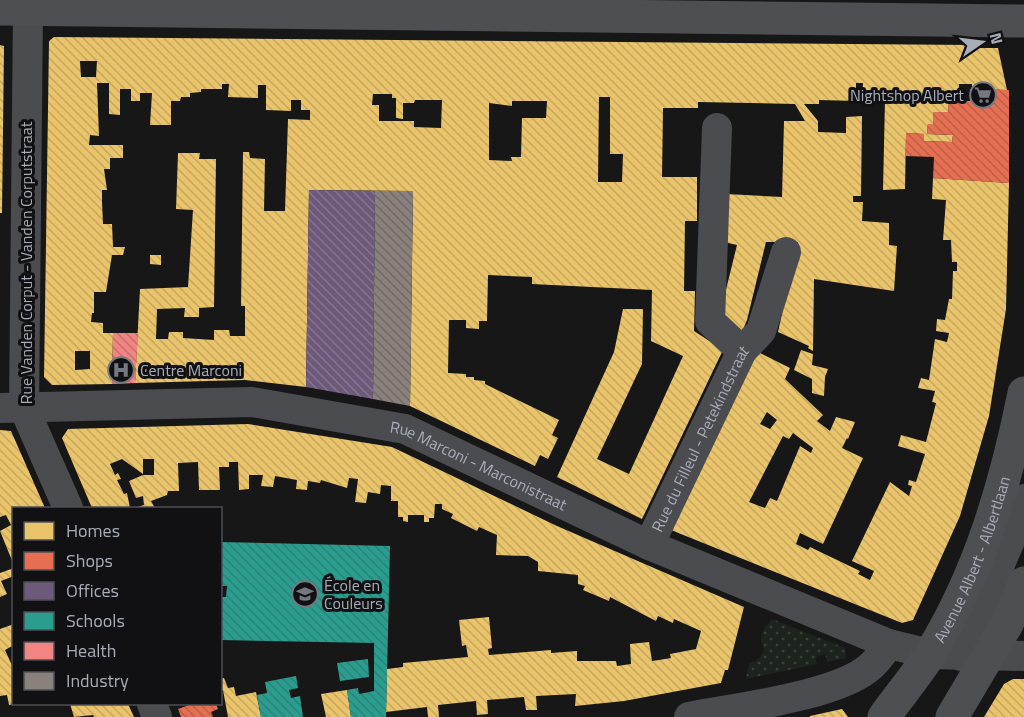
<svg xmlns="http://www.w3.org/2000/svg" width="1024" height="717" font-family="'Titillium Web',sans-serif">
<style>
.grass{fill:url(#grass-dots)}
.homes{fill:url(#homes-back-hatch);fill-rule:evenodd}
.shops{fill:url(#shops-back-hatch)}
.offices{fill:url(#offices-back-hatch)}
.schools{fill:url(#schools-back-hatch)}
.health{fill:url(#health-back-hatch)}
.industry{fill:url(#industry-back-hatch)}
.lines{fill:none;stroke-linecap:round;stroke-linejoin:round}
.minor{stroke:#4b4c50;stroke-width:30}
.major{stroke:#4d4f52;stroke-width:33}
.labels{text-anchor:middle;stroke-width:6;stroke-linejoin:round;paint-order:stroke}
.poi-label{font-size:16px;fill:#a8adb8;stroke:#111113;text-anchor:start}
.street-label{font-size:16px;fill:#a8adb8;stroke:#111113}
</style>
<defs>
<pattern id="grass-dots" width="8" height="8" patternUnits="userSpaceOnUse" patternTransform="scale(1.5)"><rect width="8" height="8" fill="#1d241e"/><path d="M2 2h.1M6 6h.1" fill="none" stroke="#3b413d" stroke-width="1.8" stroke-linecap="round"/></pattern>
<pattern id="homes-back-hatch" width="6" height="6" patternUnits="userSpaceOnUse" patternTransform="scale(1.5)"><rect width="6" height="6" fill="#e9c46a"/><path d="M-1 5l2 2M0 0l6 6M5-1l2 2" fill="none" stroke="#c4a760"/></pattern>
<pattern id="shops-back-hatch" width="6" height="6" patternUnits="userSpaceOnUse" patternTransform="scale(1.5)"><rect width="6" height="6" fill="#e76f51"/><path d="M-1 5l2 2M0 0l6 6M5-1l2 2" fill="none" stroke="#ba604a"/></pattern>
<pattern id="offices-back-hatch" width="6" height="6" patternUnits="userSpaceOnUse" patternTransform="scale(1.5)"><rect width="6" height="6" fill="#6d597a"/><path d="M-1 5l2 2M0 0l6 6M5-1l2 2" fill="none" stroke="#857590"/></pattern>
<pattern id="schools-back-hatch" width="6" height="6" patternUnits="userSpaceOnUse" patternTransform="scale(1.5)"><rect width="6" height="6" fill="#2a9d8f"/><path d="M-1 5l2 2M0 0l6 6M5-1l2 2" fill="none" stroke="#2c8379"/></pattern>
<pattern id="health-back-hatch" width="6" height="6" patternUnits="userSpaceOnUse" patternTransform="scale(1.5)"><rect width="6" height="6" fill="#f28482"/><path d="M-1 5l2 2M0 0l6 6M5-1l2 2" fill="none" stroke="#c2706f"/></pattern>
<pattern id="industry-back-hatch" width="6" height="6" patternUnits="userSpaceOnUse" patternTransform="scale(1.5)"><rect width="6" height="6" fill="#8a817c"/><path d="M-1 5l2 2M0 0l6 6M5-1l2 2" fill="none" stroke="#706a67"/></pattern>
</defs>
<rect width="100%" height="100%" fill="#171717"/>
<path class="grass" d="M 772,619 L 845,648 L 846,658 L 827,662 L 825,654 L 816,657 L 817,664 L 746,679 L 749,663 C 758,661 761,658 764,648 C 757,636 764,629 772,619 Z"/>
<path class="homes" d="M 54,37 L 972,45 L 972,48 L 998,48 L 1007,90 L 972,89 L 972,84 L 959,84 L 959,101 L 949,101 L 948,112 L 933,112 L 933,124 L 928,124 L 927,134 L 953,135 L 952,142 L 924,141 L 924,134 L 906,133 L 905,189 L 883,190 L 885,100 L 862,100 L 863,83 L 856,83 L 856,101 L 819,100 L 819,104 L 804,104 L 818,121 L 818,132 L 846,133 L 846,117 L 862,116 L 861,196 L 853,196 L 853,202 L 863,202 L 862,221 L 889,223 L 889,245 L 897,246 L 894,291 L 814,279 L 813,351 L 808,348 L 809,346 L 778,332 L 798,242 L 766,242 L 747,320 L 739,339 L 719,318 L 737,245 L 724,242 L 726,194 L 782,197 L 784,121 L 805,121 L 795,104 L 698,102 L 698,108 L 663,108 L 662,177 L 697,177 L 697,221 L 685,221 L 684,291 L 695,291 L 694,331 L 723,350 L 642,519 L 557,477 L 614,352 L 623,309 L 643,309 L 642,364 L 597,459 L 629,474 L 683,356 L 651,341 L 652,290 L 532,284 L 532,277 L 488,275 L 487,321 L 479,321 L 479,329 L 466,328 L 466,320 L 449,320 L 448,373 L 466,374 L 466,377 L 474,377 L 474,380 L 485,381 L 485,384 L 559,420 L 552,435 L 558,438 L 548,459 L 540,455 L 535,466 L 410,406 L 413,191 L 309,190 L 306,387 L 245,380 L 135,383 L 140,289 L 188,287 L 193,210 L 176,209 L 178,153 L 200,153 L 199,159 L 216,159 L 214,307 L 199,308 L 199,317 L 184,317 L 185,308 L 157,309 L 156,339 L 168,339 L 169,332 L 183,332 L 183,338 L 214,340 L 214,330 L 229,330 L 230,336 L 245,336 L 245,306 L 241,306 L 243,152 L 249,152 L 250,158 L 265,159 L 264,211 L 285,211 L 288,119 L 310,120 L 310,110 L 301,110 L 301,100 L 291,100 L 291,111 L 266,110 L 266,85 L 258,85 L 258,98 L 228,97 L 229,84 L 222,84 L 222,89 L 201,89 L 201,92 L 190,93 L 190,97 L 181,97 L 180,101 L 171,101 L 171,125 L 150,125 L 152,93 L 140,93 L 140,101 L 131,101 L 131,89 L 120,89 L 120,115 L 109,114 L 109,83 L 97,83 L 99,136 L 90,135 L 89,145 L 123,145 L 123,158 L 110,158 L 110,169 L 104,169 L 107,190 L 102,190 L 102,202 L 103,224 L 112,224 L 113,247 L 125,247 L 123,255 L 112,255 L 106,292 L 94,292 L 94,313 L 92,313 L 91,322 L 103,323 L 103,333 L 113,333 L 112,384 L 52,385 L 44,377 L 49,41 ZM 80,61 L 97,61 L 96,77 L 81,77 ZM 373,94 L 392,94 L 392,98 L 396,98 L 396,118 L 403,119 L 403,103 L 414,103 L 415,100 L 442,100 L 441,128 L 414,127 L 414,121 L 379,121 L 379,105 L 372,105 ZM 599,97 L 610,97 L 610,154 L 623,154 L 622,182 L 598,182 ZM 512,101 L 547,101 L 546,118 L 522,118 L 521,157 L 511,157 L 512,161 L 489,160 L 489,103 L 512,106 ZM 75,351 L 90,351 L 90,369 L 75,370 Z
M 0,45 L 4,46 L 2,213 L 0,213 Z
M 933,178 L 1009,183 L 1006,309 L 989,416 L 960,516 L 913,620 L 902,623 L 671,530 L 756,351 L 790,368 L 785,379 L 823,415 L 817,421 L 830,431 L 836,417 L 855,422 L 848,439 L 847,438 L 842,448 L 863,458 L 823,544 L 800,533 L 796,544 L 808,550 L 810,547 L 860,571 L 858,574 L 870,580 L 874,571 L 852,561 L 890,482 L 909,496 L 912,486 L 908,485 L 909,480 L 916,482 L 925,454 L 898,446 L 901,435 L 926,442 L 936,403 L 932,402 L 935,391 L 918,388 L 921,378 L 929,380 L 935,339 L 947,342 L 949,333 L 936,331 L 937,319 L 945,320 L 949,299 L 952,299 L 953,271 L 957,271 L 957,262 L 952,262 L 951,240 L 943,240 L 946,200 L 932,199 ZM 767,412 L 777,420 L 770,429 L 760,424 ZM 793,433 L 813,448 L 811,453 L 800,446 L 777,501 L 770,498 L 765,508 L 749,502 L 783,436 L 789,439 Z
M 150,255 L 161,255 L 161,265 L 150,264 Z
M 801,350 L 813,354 L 812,365 L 828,369 L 825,377 L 824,396 L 812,393 L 812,379 L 794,370 Z
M 248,424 L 392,447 L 557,526 L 744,607 L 728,670 L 725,670 L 721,683 L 624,701 L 575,706 L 576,694 L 536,696 L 537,710 L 526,710 L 524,697 L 487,700 L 488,714 L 477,715 L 476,701 L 438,705 L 439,717 L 428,717 L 427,707 L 386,712 L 387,669 L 403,667 L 403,663 L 468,657 L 466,645 L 462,646 L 459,620 L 489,617 L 492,648 L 488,649 L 489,655 L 551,650 L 551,653 L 577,651 L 577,661 L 616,661 L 617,666 L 631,664 L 630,644 L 649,642 L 652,661 L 659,660 L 671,658 L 670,654 L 696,649 L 701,631 L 674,619 L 673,623 L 658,616 L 656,621 L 610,597 L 609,601 L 583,590 L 585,586 L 578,584 L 578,575 L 538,571 L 538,562 L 528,556 L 496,555 L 497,535 L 479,527 L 477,531 L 451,518 L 453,514 L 442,509 L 442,504 L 435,504 L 434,518 L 429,518 L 429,522 L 424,522 L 424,515 L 408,515 L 408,522 L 403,521 L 403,517 L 398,517 L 398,501 L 391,501 L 391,486 L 381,485 L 380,494 L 368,492 L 366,503 L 355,502 L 358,479 L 349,478 L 347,488 L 321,480 L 320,483 L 308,481 L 307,490 L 296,489 L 297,480 L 275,476 L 273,487 L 261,486 L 263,475 L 249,475 L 249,489 L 239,490 L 238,462 L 229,462 L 229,467 L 219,467 L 220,490 L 199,490 L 198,462 L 178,463 L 179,491 L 168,491 L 167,495 L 151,501 L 155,508 L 134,508 L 144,505 L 143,496 L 136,498 L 129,481 L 143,475 L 154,475 L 154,459 L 143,459 L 143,474 L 122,459 L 110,464 L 115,475 L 118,473 L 121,479 L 117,480 L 124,494 L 127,493 L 130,508 L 92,508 L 62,438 L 68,429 Z
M 0,430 L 11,431 L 45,508 L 14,508 L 13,563 L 0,531 L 11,525 L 6,515 L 0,517 Z
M 14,568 L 14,576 L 1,581 L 7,594 L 0,597 L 0,573 Z
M 14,624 L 14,645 L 5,650 L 14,670 L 14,704 L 9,705 L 7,695 L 0,696 L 0,629 Z
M 224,678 L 228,688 L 234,687 L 236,696 L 256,692 L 261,717 L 228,717 L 223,690 L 220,691 L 220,679 Z
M 1013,679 L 1024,679 L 1024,717 L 984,717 L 1004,684 Z
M 347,690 L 351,717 L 326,717 L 321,694 Z
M 70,704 L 128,704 L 134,717 L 94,717 L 93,715 L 74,717 Z
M 842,709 L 848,717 L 810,717 L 810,716 Z"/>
<path class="shops" d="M 970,89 L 1009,90 L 1009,183 L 933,178 L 934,157 L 906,156 L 906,133 L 924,134 L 924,141 L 952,142 L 953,135 L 927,134 L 928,124 L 933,124 L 933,112 L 948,112 L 949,101 L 970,101 Z
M 192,704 L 216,704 L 218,709 L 211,712 L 213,717 L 181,717 L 178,709 Z"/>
<path class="offices" d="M 309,190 L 375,191 L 373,399 L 306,387 Z"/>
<path class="schools" d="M 220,542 L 390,546 L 386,717 L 351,717 L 347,690 L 358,688 L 359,694 L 374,691 L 374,643 L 220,640 L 220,597 L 226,597 L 227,586 L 220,586 Z
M 368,659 L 369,677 L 340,681 L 337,663 Z
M 296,676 L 298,688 L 289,690 L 291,698 L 300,696 L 303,717 L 261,717 L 257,695 L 267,693 L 265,682 Z"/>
<path class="health" d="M 113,333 L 138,333 L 135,383 L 112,384 Z"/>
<path class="industry" d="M 375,191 L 413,191 L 410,406 L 373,399 Z"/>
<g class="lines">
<g class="minor">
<path d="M 28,9 L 24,408 L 68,508"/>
<path d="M 717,128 L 710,321 L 742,351"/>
<path id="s1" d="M 0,408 L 252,402 L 405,429 L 649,545 L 889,644 L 930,654 L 1024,656"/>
<path id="s2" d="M 649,545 L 742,351 L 761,331 L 786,252"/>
<path d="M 961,656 L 1017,524 L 1024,499"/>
<path d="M 152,704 L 157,717"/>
<path d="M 689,717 C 734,708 839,696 871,666 C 878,660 884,651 889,644"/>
</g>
<g class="major">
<path d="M 0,9 L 1024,21"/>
<path id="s3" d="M 884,717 C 899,696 916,676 930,654 C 979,575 1006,484 1024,393"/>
<path d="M 952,717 L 1007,624 L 1024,583"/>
</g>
</g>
<defs>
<g id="supermarket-ring" transform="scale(1.35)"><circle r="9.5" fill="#111113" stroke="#757880" stroke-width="1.5"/><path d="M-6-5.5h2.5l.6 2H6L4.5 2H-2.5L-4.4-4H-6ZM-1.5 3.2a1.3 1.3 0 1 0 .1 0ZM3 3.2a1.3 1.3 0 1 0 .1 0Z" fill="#757880"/></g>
<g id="hospital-ring" transform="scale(1.35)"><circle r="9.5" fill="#111113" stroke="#757880" stroke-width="1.5"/><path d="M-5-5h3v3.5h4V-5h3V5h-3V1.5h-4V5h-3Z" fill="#757880"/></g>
<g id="school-ring" transform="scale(1.35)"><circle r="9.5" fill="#111113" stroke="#757880" stroke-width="1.5"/><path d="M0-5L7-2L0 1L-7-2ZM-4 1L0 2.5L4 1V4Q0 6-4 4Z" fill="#757880"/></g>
</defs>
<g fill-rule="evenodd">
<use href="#supermarket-ring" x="983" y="95"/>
<use href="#hospital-ring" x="121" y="370"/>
<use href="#school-ring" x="305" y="594"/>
</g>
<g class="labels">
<g class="poi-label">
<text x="964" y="101" text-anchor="end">Nightshop Albert</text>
<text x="140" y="376">Centre Marconi</text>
<text x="324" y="591">École en<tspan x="324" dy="18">Couleurs</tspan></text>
</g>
<g class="street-label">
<text transform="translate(26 263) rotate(-90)" y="6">Rue Vanden Corput - Vanden Corputstraat</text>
<text dy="6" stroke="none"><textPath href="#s2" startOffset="118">Rue du Filleul - Petekindstraat</textPath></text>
<text dy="6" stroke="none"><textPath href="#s1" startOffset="489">Rue Marconi - Marconistraat</textPath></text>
<text dy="6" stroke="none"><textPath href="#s3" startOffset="182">Avenue Albert - Albertlaan</textPath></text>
</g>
</g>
<rect x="12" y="507" width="210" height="198" fill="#111113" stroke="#4d4f55" stroke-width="1.5"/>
<rect x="24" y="522" width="30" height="18" fill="#e9c46a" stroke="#4d4f55" stroke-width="1.5"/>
<text x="66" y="537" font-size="18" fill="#a8adb8">Homes</text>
<rect x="24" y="552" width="30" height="18" fill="#e76f51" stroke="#4d4f55" stroke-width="1.5"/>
<text x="66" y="567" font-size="18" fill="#a8adb8">Shops</text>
<rect x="24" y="582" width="30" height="18" fill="#6d597a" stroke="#4d4f55" stroke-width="1.5"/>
<text x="66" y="597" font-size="18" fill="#a8adb8">Offices</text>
<rect x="24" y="612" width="30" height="18" fill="#2a9d8f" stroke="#4d4f55" stroke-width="1.5"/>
<text x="66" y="627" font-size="18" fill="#a8adb8">Schools</text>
<rect x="24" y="642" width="30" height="18" fill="#f28482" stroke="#4d4f55" stroke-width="1.5"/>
<text x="66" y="657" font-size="18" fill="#a8adb8">Health</text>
<rect x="24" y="672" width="30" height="18" fill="#8a817c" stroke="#4d4f55" stroke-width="1.5"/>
<text x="66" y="687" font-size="18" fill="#a8adb8">Industry</text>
<g transform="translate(982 42) rotate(76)" stroke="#111113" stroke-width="4.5" paint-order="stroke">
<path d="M0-4.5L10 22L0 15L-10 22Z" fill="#a8adb8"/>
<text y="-9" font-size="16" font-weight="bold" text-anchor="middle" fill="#a8adb8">N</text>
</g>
</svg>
